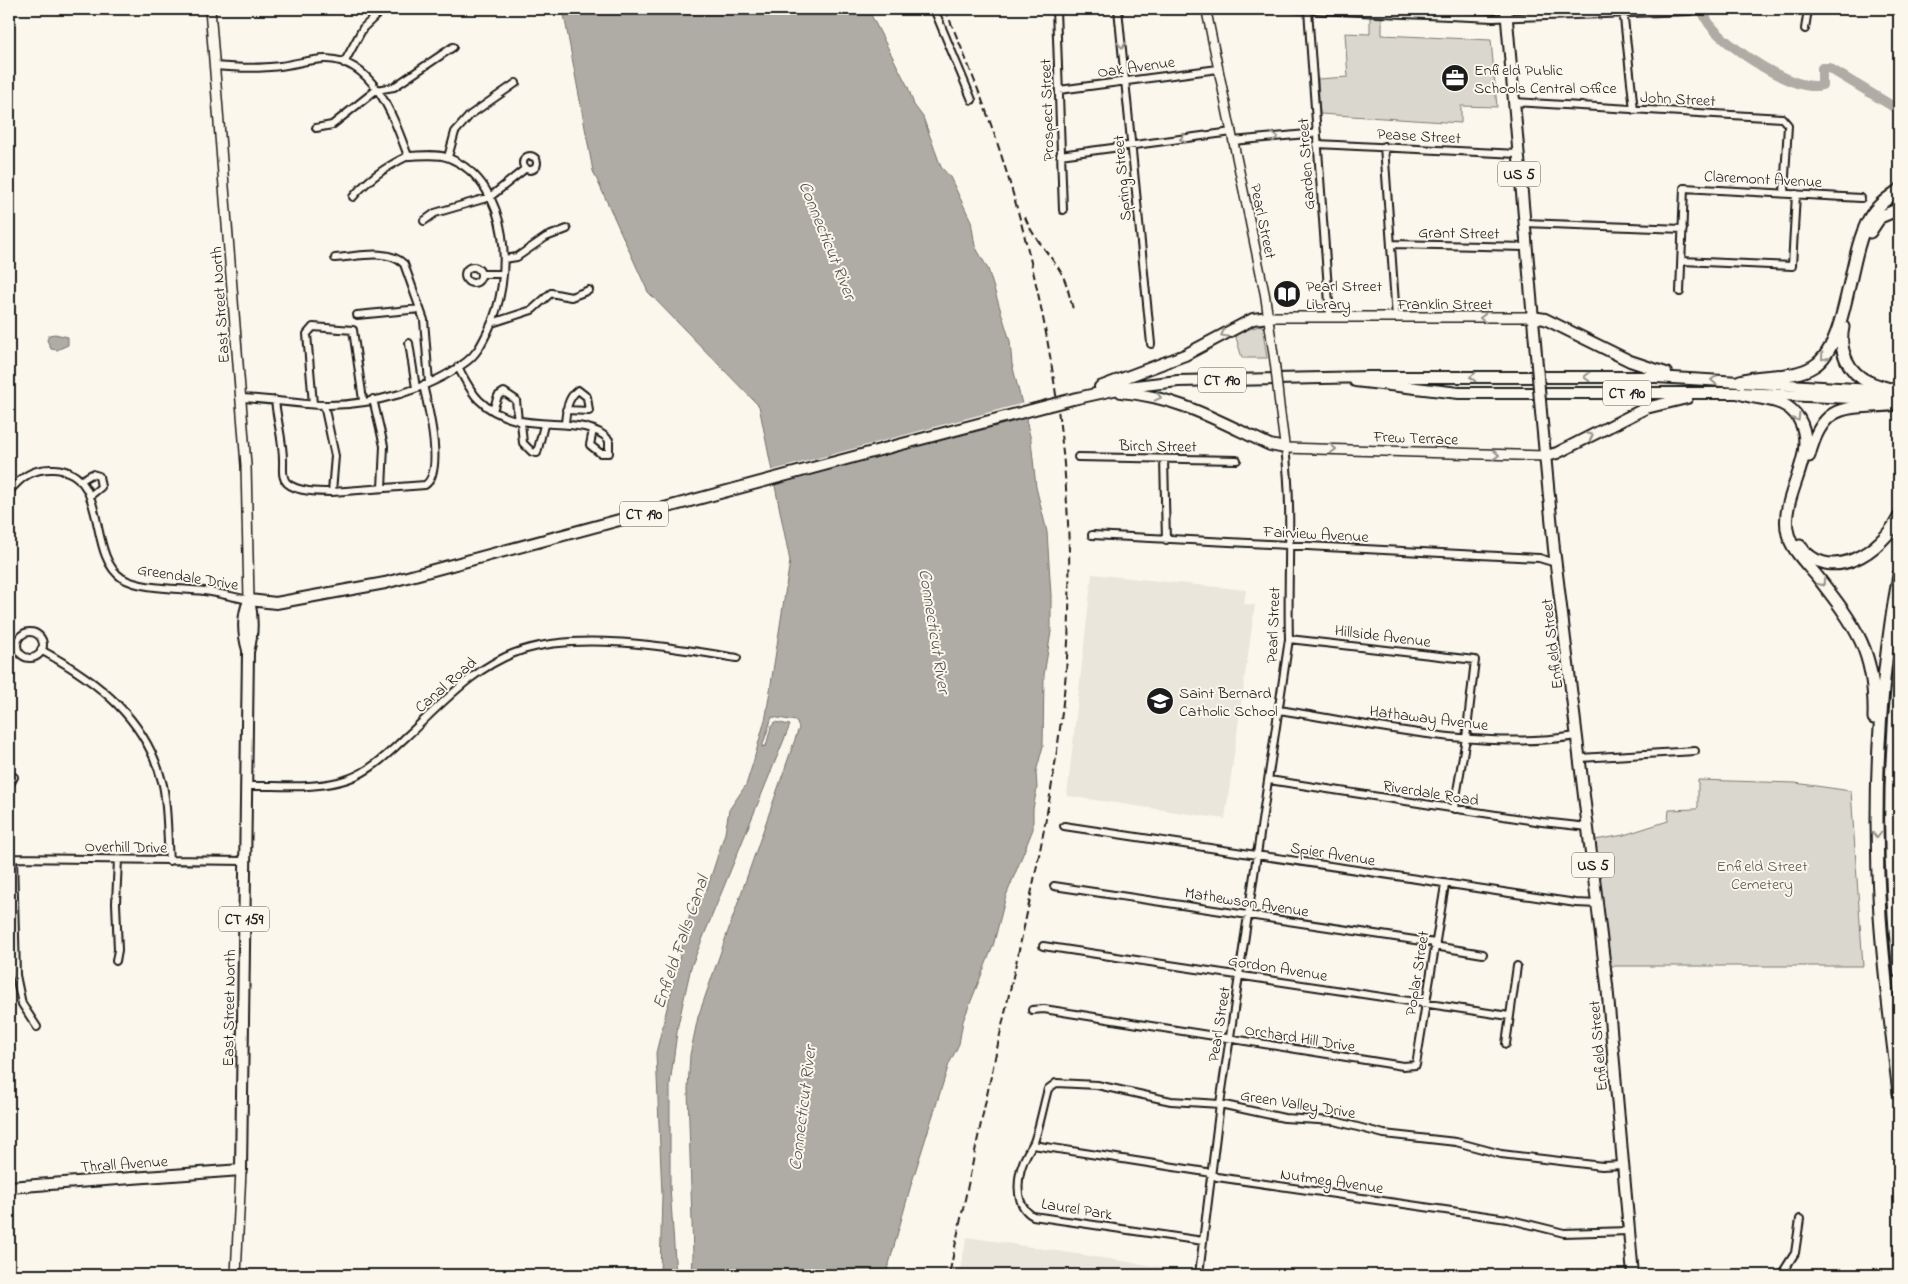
<svg xmlns="http://www.w3.org/2000/svg" width="1908" height="1284" font-family="'Indie Flower',sans-serif">
<style>
.built{fill:#eae6dc}
.green{fill:#dad7ce;stroke:#7b7a75}
.water{fill:#afaca5;stroke:#74726e}
.pier{fill:#fbf7ec}
.lines{fill:none;stroke-linecap:round;stroke-linejoin:round}
.river{stroke:#afaca5;stroke-width:10}
.minor-casing{stroke:#1c1c1c;stroke-width:10}
.tertiary-casing{stroke:#1c1c1c;stroke-width:11}
.secondary-casing{stroke:#1c1c1c;stroke-width:12}
.primary-casing{stroke:#1c1c1c;stroke-width:14}
.motorway-casing{stroke:#1c1c1c;stroke-width:15}
.minor{stroke:#fbf7ec;stroke-width:6}
.tertiary{stroke:#fbf7ec;stroke-width:8}
.secondary{stroke:#fbf7ec;stroke-width:9}
.primary{stroke:#fbf7ec;stroke-width:10}
.motorway{stroke:#fbf7ec;stroke-width:11}
.rail{stroke:#1c1c1c;stroke-width:2;stroke-dasharray:8 4;stroke-linecap:butt}
.tertiary-bridge-casing{stroke:#1c1c1c;stroke-width:11;stroke-linecap:butt}
.primary-bridge-casing{stroke:#1c1c1c;stroke-width:14;stroke-linecap:butt}
.tertiary-bridge{stroke:#fbf7ec;stroke-width:8}
.primary-bridge{stroke:#fbf7ec;stroke-width:10}
.oneway{stroke:#97948e}
.labels{text-anchor:middle;stroke-width:4;stroke-linejoin:round;paint-order:stroke}
.shield{fill:#fbf7ec;stroke:#5f5e5a;stroke-width:1}
.shield-label{font-size:15px;font-weight:bold;fill:#1c1c1c}
.street-label{font-size:16px;fill:#1c1c1c;stroke:#fbf7ec}
.poi-label{font-size:16px;fill:#1c1c1c;stroke:#fbf7ec;text-anchor:start}
.park-label{font-size:16px;fill:#555451;stroke:#fbf7ec}
.water-label{font-size:18px;font-style:italic;fill:#575653;stroke:#fbf7ec}
</style>
<rect width="100%" height="100%" fill="#fbf7ec"/>
<filter id="ink" filterUnits="userSpaceOnUse"><feTurbulence type="fractalNoise" baseFrequency=".02" numOctaves="2"/><feDisplacementMap in="SourceGraphic" scale="10" xChannelSelector="R" yChannelSelector="G"/><feConvolveMatrix kernelMatrix="1 2 1 2 8 2 1 2 1" color-interpolation-filters="sRGB"/></filter>
<g filter="url(#ink)">
<path class="built" d="M 1092,574 L 1246,590 L 1244,604 L 1255,605 L 1225,819 L 1067,796 Z
M 967,1237 L 1213,1275 L 959,1275 Z"/>
<path class="green" d="M 1370,17 L 1382,18 L 1382,35 L 1491,40 L 1497,107 L 1461,106 L 1461,123 L 1320,114 L 1318,79 L 1348,77 L 1345,33 L 1370,34 Z
M 1262,325 L 1267,358 L 1242,358 L 1235,334 Z
M 1698,780 L 1795,783 L 1851,791 L 1863,966 L 1610,966 L 1595,840 L 1624,835 L 1668,821 L 1669,810 L 1696,809 L 1698,807 Z"/>
<path class="water" d="M 563,9 L 868,9 L 908,87 L 914,105 L 923,117 L 941,167 L 950,177 L 971,221 L 975,246 L 988,269 L 1010,341 L 1012,364 L 1031,440 L 1036,487 L 1047,532 L 1051,595 L 1051,632 L 1044,675 L 1043,746 L 1036,772 L 1037,788 L 1033,809 L 1033,829 L 1006,896 L 993,946 L 963,1021 L 959,1044 L 949,1064 L 911,1185 L 886,1275 L 692,1275 L 693,1255 L 688,1089 L 690,1055 L 698,1017 L 799,728 L 796,721 L 772,717 L 762,747 L 766,746 L 771,727 L 775,722 L 790,725 L 691,967 L 678,1025 L 670,1084 L 670,1187 L 676,1275 L 660,1275 L 662,1194 L 656,1053 L 690,914 L 696,902 L 706,892 L 725,833 L 729,810 L 746,785 L 753,763 L 766,716 L 790,561 L 759,406 L 648,292 L 593,171 Z
M 55,334 L 68,337 L 68,345 L 57,350 L 51,349 L 47,340 L 49,335 Z"/>
<path class="pier" d="M 1024,403 L 1027,418 L 773,486 L 770,471 Z"/>
<g class="lines">
<path class="river" d="M 1702,9 C 1704,14 1707,22 1711,26 C 1729,48 1794,93 1822,85 L 1822,68 L 1829,68 L 1899,110"/>
<g class="minor-casing">
<path id="minor" d="M 934,9 L 972,100
M 1056,9 L 1063,210
M 1118,9 L 1151,344
M 1294,9 L 1493,18 L 1690,11
M 1623,9 L 1634,110
M 1206,10 L 1215,9
M 1308,10 L 1330,317
M 1805,29 L 1808,9
M 344,63 L 363,28 L 383,9
M 215,66 C 237,68 258,69 280,66 C 296,64 310,59 326,59 C 375,60 394,119 408,156 C 419,156 438,153 449,158 C 512,184 514,279 488,331 C 482,343 477,354 466,362 C 428,390 371,406 324,405 C 296,404 268,399 241,398
M 1059,90 L 1218,69
M 1513,102 L 1782,118 L 1788,125 L 1784,193
M 316,128 L 332,125 L 376,90 L 394,87 L 453,47
M 1233,141 L 1317,133
M 1317,144 L 1518,154
M 1384,146 L 1396,318
M 1060,155 L 1232,132
M523 163a7 7 0 1 1 14 0a7 7 0 1 1-14 0Z
M 448,157 L 455,132 L 470,115 L 516,83
M 353,197 C 368,179 387,166 408,156
M 424,221 L 435,213 L 490,197 L 526,168
M 1524,223 L 1683,229
M 1392,244 L 1526,247
M 335,258 C 356,257 388,248 404,264 L 424,320 L 429,383
M 504,259 L 517,257 L 546,237 L 567,229
M 1682,261 L 1792,266 L 1796,194
M465 275a8 8 0 1 1 16 0a8 8 0 1 1-16 0Z
M 481,274 L 502,274
M 1680,292 L 1684,188 L 1861,198
M 357,315 L 420,309
M 492,323 L 532,310 L 551,293 L 571,297 L 589,290
M 409,343 L 416,388
M 458,367 C 464,378 470,391 479,400 C 519,440 581,410 609,440 L 609,453 L 600,453 L 590,445 L 593,430
M 373,399 L 384,446 L 382,488
M 275,400 C 277,422 284,443 283,465 C 283,471 282,478 287,483 C 297,492 319,492 332,492 L 425,485 C 445,472 428,406 423,385
M 313,404 L 307,334 L 313,327 L 353,330 L 363,400
M 324,405 L 335,456 L 332,492
M 493,410 L 498,396 L 504,392 L 516,400 L 518,421
M 521,422 L 523,443 L 532,452 L 537,453 L 544,425
M 565,424 C 566,412 567,398 578,390 L 587,397 L 589,411 L 566,410
M 1078,457 L 1237,460
M 1164,459 L 1166,540
M 80,481 L 92,474 L 99,476 L 101,487 L 90,496
M 9,492 C 21,477 33,468 54,469 C 110,472 86,554 122,578 C 142,590 181,588 204,591 C 219,593 234,597 249,600
M 1092,535 L 1539,558 L 1556,563
M17 645a13 13 0 1 1 26 0a13 13 0 1 1-26 0Z
M 1289,639 L 1475,660 L 1466,738 L 1454,809
M 41,650 C 98,681 147,719 163,785 C 168,809 167,836 169,861
M 1279,710 C 1376,725 1479,751 1577,736
M 1580,758 L 1695,751
M 1269,780 L 1542,822 L 1588,827
M 9,786 L 14,777
M 246,786 C 279,785 316,790 348,779 C 371,771 388,754 406,737 C 442,704 475,665 523,650 C 583,631 675,648 737,658
M 1064,826 L 1576,903 L 1598,904
M 9,853 L 13,858 L 245,861
M 13,858 L 16,975 L 22,1004 L 37,1027
M 1054,886 L 1435,943
M 1043,946 L 1509,1016
M 1434,946 L 1483,954
M 116,961 L 118,950 L 116,903 L 118,860
M 1032,1010 L 1044,1009 L 1403,1066 L 1416,1065 L 1445,885
M 1506,1044 L 1517,966
M 1033,1145 L 1206,1172 L 1217,1177 L 1507,1219 L 1564,1233 L 1629,1231
M 1203,1241 L 1033,1216 C 1012,1204 1017,1171 1028,1152 C 1030,1149 1032,1146 1034,1142 C 1040,1125 1043,1107 1048,1089 L 1056,1083 L 1097,1085 L 1171,1101 L 1220,1104 L 1284,1118 L 1335,1121 L 1384,1134 L 1456,1142 L 1501,1154 L 1602,1166 L 1623,1165
M 1199,1274 L 1220,1104 L 1289,639 C 1287,575 1293,511 1285,448
M 1781,1275 L 1795,1253 L 1800,1219"/>
</g>
<g class="tertiary-casing">
<path id="tertiary" d="M 1206,9 L 1265,295 L 1275,365
M 1280,410 L 1285,448"/>
</g>
<g class="secondary-casing">
<path id="secondary" d="M 210,9 L 246,465 L 249,600
M 1269,317 L 1532,317
M 1285,448 L 1546,456
M 236,1275 L 241,1170"/>
</g>
<g class="primary-casing">
<path id="primary" d="M 1506,9 L 1536,354
M 1532,317 L 1545,319 L 1630,361 L 1666,373
M 1355,381 L 1459,393 L 1739,393 L 1899,400
M 1100,387 L 1185,355 L 1253,319 L 1269,317
M 1121,392 C 1179,397 1218,421 1270,445 L 1285,448
M 1073,399 L 1127,387 L 1178,381 L 1369,377 L 1656,377 L 1888,391
M 1541,412 L 1554,549 L 1607,985 L 1633,1275
M 1546,456 L 1557,453 L 1646,408 L 1687,398
M 249,600 L 276,603 L 385,583 L 891,447
M 248,650 C 243,633 242,617 249,601
M 9,1187 L 241,1170 L 248,652 C 253,634 253,618 249,600"/>
</g>
<g class="motorway-casing">
<path id="motorway" d="M 1870,232 L 1880,217 L 1899,209
M 1843,327 C 1838,350 1848,373 1869,382 C 1879,387 1890,388 1899,392
M 1740,381 C 1763,373 1792,380 1814,366 C 1848,345 1848,255 1869,219 C 1876,206 1888,198 1899,190
M 1739,393 C 1761,401 1785,396 1799,419 C 1820,456 1778,496 1788,534 C 1792,550 1806,563 1816,575 C 1855,625 1876,651 1874,718
M 1809,456 C 1824,397 1851,410 1899,404
M 1800,546 C 1830,586 1882,551 1899,517
M 1899,575 C 1878,687 1873,802 1880,916 C 1884,975 1892,1034 1899,1093
M 1899,669 C 1888,769 1888,872 1899,972"/>
</g>
<use href="#minor" class="minor"/>
<use href="#tertiary" class="tertiary"/>
<use href="#secondary" class="secondary"/>
<use href="#primary" class="primary"/>
<use href="#motorway" class="motorway"/>
<path class="rail" d="M 945,9 C 963,51 980,93 995,136 C 1049,298 1076,472 1068,642 C 1061,767 1033,887 1006,1008 C 986,1097 968,1186 949,1275
M 1025,217 C 1032,236 1047,251 1059,269 C 1067,281 1069,296 1073,309"/>
<g class="tertiary-bridge-casing">
<path id="tertiary-bridge" d="M 1275,365 L 1280,410"/>
</g>
<g class="primary-bridge-casing">
<path id="primary-bridge" d="M 1536,354 L 1541,412
M 891,447 L 1073,399"/>
</g>
<use href="#tertiary-bridge" class="tertiary-bridge"/>
<use href="#primary-bridge" class="primary-bridge"/>
</g>
<defs><path id="oneway-chevron" d="M-2-3.5L2.5 0L-2 3.5" fill="none" stroke-width="1.6" stroke-linecap="round" stroke-linejoin="round" transform="scale(1.25)"/></defs>
<g class="oneway">
<use href="#oneway-chevron" transform="translate(1122 45) rotate(85)"/>
<use href="#oneway-chevron" transform="translate(1275 137) rotate(-5)"/>
<use href="#oneway-chevron" transform="translate(1183 139) rotate(172)"/>
<use href="#oneway-chevron" transform="translate(1483 318) rotate(-180)"/>
<use href="#oneway-chevron" transform="translate(1224 334) rotate(151)"/>
<use href="#oneway-chevron" transform="translate(1824 357) rotate(130)"/>
<use href="#oneway-chevron" transform="translate(1473 377) rotate(-180)"/>
<use href="#oneway-chevron" transform="translate(1587 377) rotate(-180)"/>
<use href="#oneway-chevron" transform="translate(1714 380) rotate(-177)"/>
<use href="#oneway-chevron" transform="translate(1158 397) rotate(13)"/>
<use href="#oneway-chevron" transform="translate(1797 418) rotate(58)"/>
<use href="#oneway-chevron" transform="translate(1590 436) rotate(-27)"/>
<use href="#oneway-chevron" transform="translate(1333 449) rotate(2)"/>
<use href="#oneway-chevron" transform="translate(1496 455) rotate(2)"/>
<use href="#oneway-chevron" transform="translate(1822 583) rotate(52)"/>
<use href="#oneway-chevron" transform="translate(1877 835) rotate(90)"/>
</g>
</g>
<defs>
<g id="office-disc" transform="scale(1.4375)"><circle r="9.5" fill="#1c1c1c" stroke="#fbf7ec"/><path d="M-6-3h4V-5.5h4V-3h4V5H-6ZM-1-4.5V-3h2v-1.5ZM-6 0V1H6V0Z" fill="#fff"/></g>
<g id="library-disc" transform="scale(1.4375)"><circle r="9.5" fill="#1c1c1c" stroke="#fbf7ec"/><path d="M-6-4Q-3-5.5-.7-3.5V5Q-3 3-6 4ZM6-4Q3-5.5 .7-3.5V5Q3 3 6 4Z" fill="#fff"/></g>
<g id="school-disc" transform="scale(1.4375)"><circle r="9.5" fill="#1c1c1c" stroke="#fbf7ec"/><path d="M0-5L7-2L0 1L-7-2ZM-4 1L0 2.5L4 1V4Q0 6-4 4Z" fill="#fff"/></g>
</defs>
<g fill-rule="evenodd">
<use href="#office-disc" x="1455" y="78"/>
<use href="#library-disc" x="1287" y="294"/>
<use href="#school-disc" x="1160" y="701"/>
</g>
<g class="labels">
<g class="shield">
<rect x="1498" y="161.5" width="42" height="25" rx="4"/>
<rect x="1198" y="367.5" width="48" height="25" rx="4"/>
<rect x="1603" y="380.5" width="48" height="25" rx="4"/>
<rect x="620" y="501.5" width="48" height="25" rx="4"/>
<rect x="1572" y="852.5" width="42" height="25" rx="4"/>
<rect x="219" y="906.5" width="50" height="25" rx="4"/>
</g>
<g class="shield-label">
<text x="1519" y="179">US 5</text>
<text x="1222" y="385">CT 190</text>
<text x="1627" y="398">CT 190</text>
<text x="644" y="519">CT 190</text>
<text x="1593" y="870">US 5</text>
<text x="244" y="924">CT 159</text>
</g>
<g class="street-label">
<text transform="translate(1136 66) rotate(-8)" y="6">Oak Avenue</text>
<text transform="translate(1678 98) rotate(3)" y="6">John Street</text>
<text transform="translate(1046 110) rotate(-92)" y="6">Prospect Street</text>
<text transform="translate(1419 135) rotate(3)" y="6">Pease Street</text>
<text transform="translate(1305 164) rotate(-94)" y="6">Garden Street</text>
<text transform="translate(1121 178) rotate(-95)" y="6">Spring Street</text>
<text transform="translate(1763 178) rotate(3)" y="6">Claremont Avenue</text>
<text transform="translate(1264 221) rotate(78)" y="6">Pearl Street</text>
<text transform="translate(1459 232) rotate(1)" y="6">Grant Street</text>
<text x="1445" y="309">Franklin Street</text>
<text transform="translate(219 305) rotate(-94)" y="6">East Street North</text>
<text transform="translate(1416 437) rotate(2)" y="6">Frew Terrace</text>
<text transform="translate(1158 445) rotate(1)" y="6">Birch Street</text>
<text transform="translate(1316 533) rotate(3)" y="6">Fairview Avenue</text>
<text transform="translate(188 576) rotate(9)" y="6">Greendale Drive</text>
<text transform="translate(1272 625) rotate(-88)" y="6">Pearl Street</text>
<text transform="translate(1383 635) rotate(7)" y="6">Hillside Avenue</text>
<text transform="translate(1551 644) rotate(-97)" y="6">Enfield Street</text>
<text transform="translate(445 684) rotate(-41)" y="6">Canal Road</text>
<text transform="translate(1429 717) rotate(7)" y="6">Hathaway Avenue</text>
<text transform="translate(1431 792) rotate(9)" y="6">Riverdale Road</text>
<text transform="translate(126 846) rotate(1)" y="6">Overhill Drive</text>
<text transform="translate(1333 853) rotate(9)" y="6">Spier Avenue</text>
<text transform="translate(1247 901) rotate(9)" y="6">Mathewson Avenue</text>
<text transform="translate(1278 967) rotate(9)" y="6">Gordon Avenue</text>
<text transform="translate(1416 973) rotate(-81)" y="6">Poplar Street</text>
<text transform="translate(228 1008) rotate(-89)" y="6">East Street North</text>
<text transform="translate(1218 1024) rotate(-81)" y="6">Pearl Street</text>
<text transform="translate(1300 1037) rotate(9)" y="6">Orchard Hill Drive</text>
<text transform="translate(1597 1046) rotate(-95)" y="6">Enfield Street</text>
<text transform="translate(1298 1103) rotate(9)" y="6">Green Valley Drive</text>
<text transform="translate(124 1163) rotate(-4)" y="6">Thrall Avenue</text>
<text transform="translate(1332 1180) rotate(8)" y="6">Nutmeg Avenue</text>
<text transform="translate(1077 1208) rotate(9)" y="6">Laurel Park</text>
</g>
<g class="poi-label">
<text x="1474" y="75">Enfield Public<tspan x="1474" dy="18">Schools Central Office</tspan></text>
<text x="1306" y="291">Pearl Street<tspan x="1306" dy="18">Library</tspan></text>
<text x="1179" y="698">Saint Bernard<tspan x="1179" dy="18">Catholic School</tspan></text>
</g>
<g class="park-label">
<text x="1762" y="871">Enfield Street<tspan x="1762" dy="18">Cemetery</tspan></text>
</g>
<g class="water-label">
<text transform="translate(828 240) rotate(68)" y="6">Connecticut River</text>
<text transform="translate(935 631) rotate(81)" y="6">Connecticut River</text>
<text transform="translate(680 942) rotate(-71)" y="6">Enfield Falls Canal</text>
<text transform="translate(802 1108) rotate(-83)" y="6">Connecticut River</text>
</g>
</g>
<rect width="1908" height="1284" fill="none" stroke="#fbf7ec" stroke-width="30"/>
<rect x="15" y="15" width="1878" height="1254" fill="none" stroke="#1c1c1c" stroke-width="2" filter="url(#ink)"/>
</svg>
